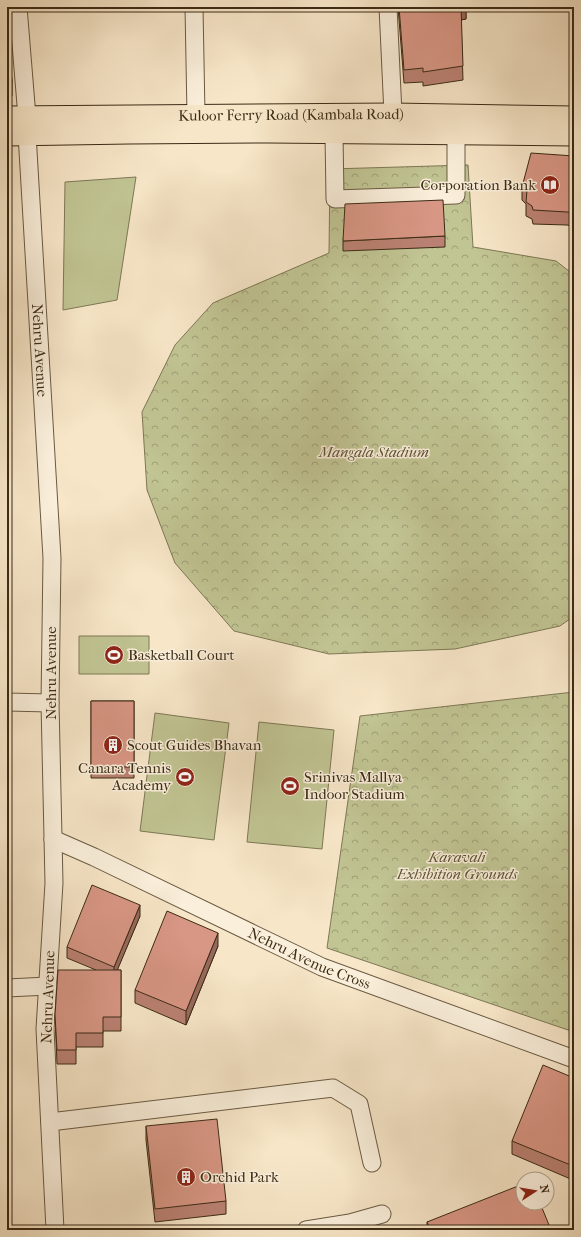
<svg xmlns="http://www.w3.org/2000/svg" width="581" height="1237" font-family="'IM FELL French Canon',serif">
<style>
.park{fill:url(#park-crowns);stroke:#7e7854}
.garden{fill:#c1c493;stroke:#7e7854}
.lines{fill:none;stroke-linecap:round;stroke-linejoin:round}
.minor-casing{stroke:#6a5a42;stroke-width:19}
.major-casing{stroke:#3b2b15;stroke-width:23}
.minor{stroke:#faefdb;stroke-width:17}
.major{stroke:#f7e6c8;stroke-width:21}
.wall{fill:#ba8172;stroke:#3b2b15}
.shaded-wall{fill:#97695c;stroke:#3b2b15}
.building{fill:#d89684;stroke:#3b2b15}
.labels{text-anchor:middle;stroke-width:3;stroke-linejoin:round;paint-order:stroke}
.street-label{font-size:15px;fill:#3b2b15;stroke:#faefdb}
.poi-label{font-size:15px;fill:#3b2b15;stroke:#faefdb;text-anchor:start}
.park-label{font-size:15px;font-style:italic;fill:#5c5134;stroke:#faefdb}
</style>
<defs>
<pattern id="park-crowns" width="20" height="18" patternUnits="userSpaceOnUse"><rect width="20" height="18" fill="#c1c493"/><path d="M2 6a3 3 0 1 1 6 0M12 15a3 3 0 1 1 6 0" fill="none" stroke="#9e9f77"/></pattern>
</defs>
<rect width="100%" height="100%" fill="#f7e6c8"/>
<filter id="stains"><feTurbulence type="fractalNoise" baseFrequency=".005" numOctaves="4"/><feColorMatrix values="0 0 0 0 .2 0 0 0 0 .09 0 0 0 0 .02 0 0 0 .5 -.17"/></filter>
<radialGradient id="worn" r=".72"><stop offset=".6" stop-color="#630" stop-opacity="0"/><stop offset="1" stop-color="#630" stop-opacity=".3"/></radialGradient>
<path class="park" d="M 468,165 L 473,247 L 556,261 L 574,275 L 574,616 L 560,626 L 455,649 L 329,654 L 234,631 L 175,563 L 147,490 L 142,412 L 175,345 L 213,303 L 329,253 L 330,169 Z
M 574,692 L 574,1032 L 327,948 L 360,716 Z"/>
<path class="garden" d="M 136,177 L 117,300 L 63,310 L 65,182 Z
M 79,636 L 149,636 L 149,674 L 79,674 Z
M 155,713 L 229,723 L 214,840 L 140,831 Z
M 259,722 L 334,730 L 322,849 L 247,842 Z"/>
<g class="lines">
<g class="minor-casing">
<g id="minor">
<path id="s1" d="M 18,7 L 27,117 L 27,134 L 52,558 L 50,703 L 54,883 L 45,1029 L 55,1230"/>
<path d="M 194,7 L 196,115"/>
<path d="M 388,7 L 393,114"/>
<path d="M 334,133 L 335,199 L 456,195 L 456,134"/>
<path d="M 7,702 L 50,703"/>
<path id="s2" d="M 53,839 L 94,857 L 322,967 L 574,1059"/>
<path d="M 7,988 L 48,986"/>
<path d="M 50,1122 L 333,1088 L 359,1104 L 372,1163"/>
<path d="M 306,1230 L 350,1223 L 382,1214"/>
</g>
</g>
<g class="major-casing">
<g id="major">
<path id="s3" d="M 7,117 L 393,114 L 574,117"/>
<path d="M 7,135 L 129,133 L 268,132 L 574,135"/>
</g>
</g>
<use href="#minor" class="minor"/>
<use href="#major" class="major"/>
</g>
<path class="wall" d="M 398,7 L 466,7 L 466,19 L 461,20 L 463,80 L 423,86 L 423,82 L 404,83 Z
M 7,26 L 12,82 L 12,96 L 7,96 Z
M 574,156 L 574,227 L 567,225 L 533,224 L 532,219 L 526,216 L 526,204 L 522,200 L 522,187 Z
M 445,236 L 445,247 L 343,251 L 343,241 Z
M 91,701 L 134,701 L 134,778 L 91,778 Z
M 140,916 L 117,970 L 121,970 L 121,1031 L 103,1031 L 103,1047 L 76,1047 L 76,1064 L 57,1064 L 55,1015 L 96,970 L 67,958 L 67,947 Z
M 218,946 L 186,1025 L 135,1003 L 135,990 Z
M 574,1078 L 574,1178 L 573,1180 L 512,1154 L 512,1141 Z
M 146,1126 L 226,1201 L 226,1214 L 155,1222 L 146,1140 Z
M 427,1222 L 549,1230 L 427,1230 Z"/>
<path class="shaded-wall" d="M 461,7 L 466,7 L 466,19 L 461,20 Z
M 140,905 L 140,916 L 114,978 L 114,967 Z
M 218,933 L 218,946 L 186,1025 L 186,1011 Z
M 574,1164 L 574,1178 L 573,1180 L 573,1166 Z
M 549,1225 L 549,1230 L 536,1230 Z"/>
<path class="building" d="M 399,7 L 461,7 L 463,66 L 423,72 L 423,68 L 404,70 Z
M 7,26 L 12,82 L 7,83 Z
M 531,153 L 574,156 L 574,213 L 567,212 L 533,210 L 532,206 L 526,202 L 527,190 L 522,187 Z
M 443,200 L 445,236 L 343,241 L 345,204 Z
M 91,701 L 134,701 L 134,767 L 91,767 Z
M 92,885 L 140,905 L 114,967 L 67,947 Z
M 167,911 L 218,933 L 186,1011 L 135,990 Z
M 58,970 L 121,970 L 121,1017 L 103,1017 L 103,1033 L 76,1033 L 76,1050 L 57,1050 L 55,1015 Z
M 543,1065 L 574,1078 L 574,1164 L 573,1166 L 512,1141 Z
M 217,1119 L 226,1201 L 155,1209 L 146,1126 Z
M 523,1184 L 523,1203 L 540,1203 L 549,1225 L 536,1230 L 431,1230 L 427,1222 Z"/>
<defs>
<g id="library-disc" transform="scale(1)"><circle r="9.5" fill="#8f2418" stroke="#faefdb"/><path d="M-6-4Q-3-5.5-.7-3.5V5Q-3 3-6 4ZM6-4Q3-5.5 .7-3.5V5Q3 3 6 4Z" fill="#fff"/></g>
<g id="stadium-disc" transform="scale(1)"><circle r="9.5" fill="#8f2418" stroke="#faefdb"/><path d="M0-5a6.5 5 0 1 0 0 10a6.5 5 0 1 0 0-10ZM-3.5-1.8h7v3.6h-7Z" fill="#fff"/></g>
<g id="building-disc" transform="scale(1)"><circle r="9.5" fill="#8f2418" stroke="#faefdb"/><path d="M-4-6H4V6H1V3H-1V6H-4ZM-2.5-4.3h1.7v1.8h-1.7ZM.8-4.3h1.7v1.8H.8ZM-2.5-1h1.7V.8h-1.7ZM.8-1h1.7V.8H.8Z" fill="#fff"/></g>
</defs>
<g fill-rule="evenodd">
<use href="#library-disc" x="550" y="185"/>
<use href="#stadium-disc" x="114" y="655"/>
<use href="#building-disc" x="113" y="745"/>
<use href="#stadium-disc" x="185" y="777"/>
<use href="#stadium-disc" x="290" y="786"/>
<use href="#building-disc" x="186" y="1177"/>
</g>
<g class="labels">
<g class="street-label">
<text dy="5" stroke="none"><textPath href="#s3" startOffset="284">Kuloor Ferry Road (Kambala Road)</textPath></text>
<text dy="5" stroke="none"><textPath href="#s1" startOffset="344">Nehru Avenue</textPath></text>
<text transform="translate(51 673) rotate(-90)" y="5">Nehru Avenue</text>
<text dy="5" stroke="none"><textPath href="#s2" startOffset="283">Nehru Avenue Cross</textPath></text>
<text transform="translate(48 997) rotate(-88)" y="5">Nehru Avenue</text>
</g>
<g class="poi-label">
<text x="536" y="190" text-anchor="end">Corporation Bank</text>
<text x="128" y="660">Basketball Court</text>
<text x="127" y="750">Scout Guides Bhavan</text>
<text x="171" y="773" text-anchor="end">Canara Tennis<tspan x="171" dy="17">Academy</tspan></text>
<text x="304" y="782">Srinivas Mallya<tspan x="304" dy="17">Indoor Stadium</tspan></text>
<text x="200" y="1182">Orchid Park</text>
</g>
<g class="park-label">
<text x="374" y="457">Mangala Stadium</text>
<text x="457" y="862">Karavali<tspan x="457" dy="17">Exhibition Grounds</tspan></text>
</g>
</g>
<rect width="581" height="1237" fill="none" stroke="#f7e6c8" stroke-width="24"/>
<rect x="8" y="8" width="565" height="1221" fill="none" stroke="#3b2b15" stroke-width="2"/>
<rect x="12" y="12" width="557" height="1213" fill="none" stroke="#3b2b15"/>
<g transform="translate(535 1191) rotate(78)"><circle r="19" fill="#faefdb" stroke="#aea18c"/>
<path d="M0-3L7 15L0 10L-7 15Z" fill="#8f2418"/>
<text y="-6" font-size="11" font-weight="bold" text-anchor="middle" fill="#3b2b15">N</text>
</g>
<rect width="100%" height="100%" filter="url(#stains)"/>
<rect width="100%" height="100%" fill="url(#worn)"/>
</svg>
